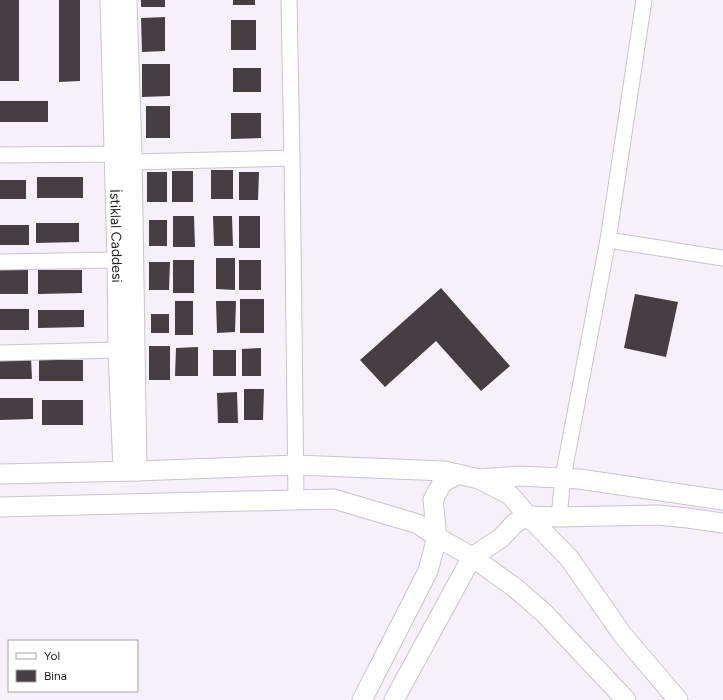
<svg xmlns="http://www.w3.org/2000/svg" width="723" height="700" font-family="Figtree,sans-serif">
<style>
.building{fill:#453f44}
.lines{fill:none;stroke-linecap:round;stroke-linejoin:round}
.minor-casing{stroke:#c9c4cc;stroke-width:17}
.tertiary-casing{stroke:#c9c4cc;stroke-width:21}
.minor{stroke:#fff;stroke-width:15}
.tertiary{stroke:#fff;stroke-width:19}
.labels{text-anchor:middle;stroke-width:4;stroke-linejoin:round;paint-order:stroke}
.street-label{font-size:14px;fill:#201e21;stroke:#fff}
</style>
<rect width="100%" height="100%" fill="#f6f1f9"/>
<path class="building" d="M 0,0 L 19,0 L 19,81 L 0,81 Z
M 59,0 L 80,0 L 80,81 L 59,82 Z
M 141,0 L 165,0 L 165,7 L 141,7 Z
M 233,0 L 255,0 L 255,5 L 233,5 Z
M 165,17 L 165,51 L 142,52 L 141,18 Z
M 231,20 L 256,20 L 256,50 L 231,50 Z
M 142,64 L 170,64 L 170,96 L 142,97 Z
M 233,68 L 261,68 L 261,92 L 233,92 Z
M 0,101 L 48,101 L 48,122 L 0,122 Z
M 146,106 L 170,106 L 170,138 L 146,138 Z
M 231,113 L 261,113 L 261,138 L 231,139 Z
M 211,170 L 233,170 L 233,199 L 211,199 Z
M 172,171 L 193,171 L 193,202 L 172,202 Z
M 147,172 L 167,172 L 167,202 L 147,202 Z
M 239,172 L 259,172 L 258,200 L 239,200 Z
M 37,177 L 83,177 L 83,198 L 37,198 Z
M 0,180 L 26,180 L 26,199 L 0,199 Z
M 173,216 L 194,216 L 195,247 L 173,247 Z
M 213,216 L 232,216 L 233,246 L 214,246 Z
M 239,216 L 260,216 L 260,248 L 239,248 Z
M 149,220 L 167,220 L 167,246 L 149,246 Z
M 36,223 L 79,223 L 79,242 L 36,243 Z
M 0,225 L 29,225 L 29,245 L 0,245 Z
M 216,258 L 235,258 L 235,290 L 216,289 Z
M 173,260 L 194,260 L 194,293 L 173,293 Z
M 239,260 L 261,260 L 261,290 L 239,290 Z
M 149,262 L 170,262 L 169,290 L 149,290 Z
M 0,270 L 28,270 L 28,294 L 0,294 Z
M 38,270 L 82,270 L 82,293 L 38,294 Z
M 441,288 L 510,366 L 481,391 L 436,341 L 385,387 L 360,360 Z
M 635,294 L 678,302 L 666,357 L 624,348 Z
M 240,299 L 264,299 L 264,333 L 240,333 Z
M 175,301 L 193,301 L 193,335 L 175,335 Z
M 216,301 L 236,301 L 235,332 L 217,333 Z
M 0,309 L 29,309 L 29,330 L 0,330 Z
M 38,310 L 84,310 L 84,327 L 38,328 Z
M 151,314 L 169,314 L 169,333 L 151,333 Z
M 149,346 L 170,346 L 170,380 L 149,380 Z
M 198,347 L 198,376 L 175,376 L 176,348 Z
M 261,348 L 261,376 L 242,376 L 242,349 Z
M 213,350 L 236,350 L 236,376 L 213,376 Z
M 31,359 L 32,379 L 0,379 L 0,360 Z
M 39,360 L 83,360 L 83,381 L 39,381 Z
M 244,389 L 264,389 L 263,420 L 244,420 Z
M 237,392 L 238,423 L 218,423 L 217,393 Z
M 0,398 L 33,398 L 33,419 L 0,420 Z
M 42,400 L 83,400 L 83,425 L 42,425 Z"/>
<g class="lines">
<g class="minor-casing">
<path id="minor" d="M 289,0 L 292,158 L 296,499
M 0,155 L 125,154
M 132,162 L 292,158
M 608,240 L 723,258
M 0,262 L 117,260
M 0,353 L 118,350
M 559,517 L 563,477 L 608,240 L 644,0"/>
</g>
<g class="tertiary-casing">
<g id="tertiary">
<path id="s1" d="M 110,0 L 117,260 L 118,350 L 123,471"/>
<path d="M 127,0 L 132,154 L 137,471"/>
<path d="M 0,474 L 137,471 L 297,465 L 444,471 L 479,479 L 510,495 L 528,516 L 569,558 L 622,634 L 678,700"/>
<path d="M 479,479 L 520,476 L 579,479 L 723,500"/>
<path d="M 0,507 L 334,499 L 418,524 L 437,537 L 472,557 L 514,587 L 544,613 L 626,700"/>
<path d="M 362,700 L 428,571 L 437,537 L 433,500 L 442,483 L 458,474"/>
<path d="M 394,700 L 472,557 L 501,538 L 515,523 L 528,516 L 559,517 L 657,515 L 688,518 L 723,523"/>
</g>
</g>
<use href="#minor" class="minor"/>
<use href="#tertiary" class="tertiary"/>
</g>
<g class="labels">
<g class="street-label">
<text dy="5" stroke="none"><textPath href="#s1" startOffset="236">İstiklal Caddesi</textPath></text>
</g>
</g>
<rect x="8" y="640" width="130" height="52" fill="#ffffff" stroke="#a6a5a6"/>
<rect x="16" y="653" width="20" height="6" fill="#ffffff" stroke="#a6a5a6"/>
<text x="44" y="660" font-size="12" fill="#201e21">Yol</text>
<rect x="16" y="670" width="20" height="12" fill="#453f44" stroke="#a6a5a6"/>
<text x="44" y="680" font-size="12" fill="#201e21">Bina</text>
</svg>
